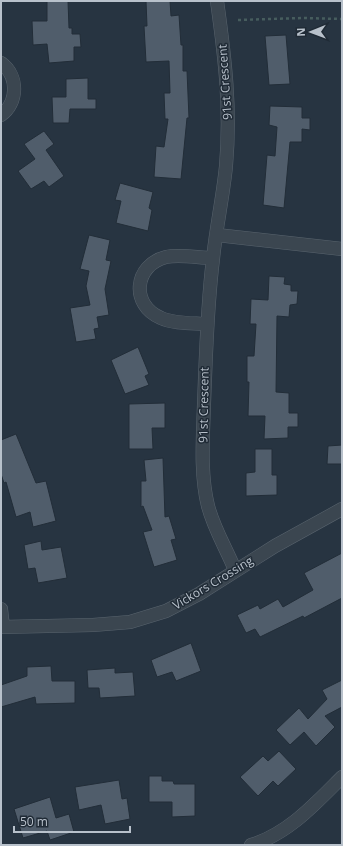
<svg xmlns="http://www.w3.org/2000/svg" width="343" height="846" font-family="'Open Sans',sans-serif">
<style>
.building{fill:#505d6b;stroke:#222d38}
.lines{fill:none;stroke-linecap:round;stroke-linejoin:round}
.street-casing{stroke:#59646e;stroke-width:14}
.path{stroke:#475d5e;stroke-width:2.5;stroke-dasharray:3 3;stroke-linecap:butt}
.street{stroke:#3b4650;stroke-width:13}
.labels{text-anchor:middle;stroke-width:3;stroke-linejoin:round;paint-order:stroke}
.street-label{font-size:12px;fill:#b8c1cb;stroke:#202b36}
</style>
<rect width="100%" height="100%" fill="#273441"/>
<path class="building" d="M 47,1 L 68,1 L 69,28 L 72,28 L 72,34 L 80,34 L 81,47 L 74,47 L 74,61 L 49,63 L 47,44 L 33,45 L 32,21 L 47,21 Z
M 146,1 L 170,1 L 171,16 L 179,15 L 181,45 L 183,45 L 183,71 L 187,71 L 189,118 L 187,118 L 181,179 L 154,177 L 156,146 L 164,147 L 168,119 L 165,119 L 164,93 L 170,93 L 169,61 L 146,62 L 144,26 L 147,26 Z
M 286,35 L 290,84 L 269,85 L 265,36 Z
M 88,78 L 88,99 L 96,99 L 96,109 L 70,109 L 69,123 L 53,123 L 52,97 L 66,97 L 66,79 Z
M 270,106 L 302,107 L 302,118 L 310,118 L 310,130 L 302,129 L 302,142 L 290,142 L 284,208 L 263,205 L 267,155 L 275,156 L 277,127 L 269,125 Z
M 44,131 L 54,144 L 46,150 L 64,176 L 49,187 L 44,181 L 31,189 L 18,171 L 35,159 L 24,144 Z
M 120,183 L 153,192 L 149,208 L 152,210 L 148,231 L 116,223 L 121,201 L 115,200 Z
M 89,235 L 110,240 L 106,260 L 111,261 L 105,289 L 109,315 L 97,317 L 99,328 L 94,329 L 96,339 L 76,342 L 70,308 L 90,305 L 86,286 L 89,271 L 80,269 Z
M 269,276 L 285,277 L 284,284 L 291,285 L 291,291 L 298,291 L 297,304 L 290,305 L 289,317 L 277,316 L 276,392 L 289,393 L 289,413 L 298,413 L 298,427 L 288,427 L 288,438 L 264,439 L 265,416 L 248,416 L 249,382 L 247,382 L 247,356 L 254,356 L 256,324 L 250,324 L 251,299 L 268,300 Z
M 138,347 L 149,374 L 145,376 L 149,385 L 125,394 L 111,360 Z
M 165,403 L 165,428 L 152,428 L 153,449 L 129,449 L 129,404 Z
M 16,434 L 36,483 L 46,481 L 56,521 L 33,527 L 30,512 L 16,517 L 6,482 L 4,483 L 1,474 L 1,440 Z
M 342,445 L 342,464 L 327,464 L 328,446 Z
M 255,449 L 272,449 L 272,475 L 277,475 L 277,495 L 246,496 L 246,473 L 255,472 Z
M 163,458 L 165,517 L 169,516 L 176,539 L 171,540 L 177,560 L 154,567 L 143,532 L 152,530 L 143,506 L 141,507 L 141,481 L 146,481 L 144,460 Z
M 41,541 L 42,550 L 61,547 L 67,578 L 38,583 L 35,568 L 28,569 L 24,545 Z
M 342,553 L 342,598 L 304,618 L 303,616 L 260,637 L 255,629 L 246,633 L 237,615 L 258,605 L 260,609 L 278,599 L 283,607 L 313,590 L 304,573 Z
M 191,643 L 201,671 L 176,681 L 172,672 L 157,677 L 151,660 Z
M 51,666 L 52,681 L 75,681 L 75,703 L 36,704 L 35,697 L 1,707 L 1,685 L 27,676 L 27,667 Z
M 115,668 L 115,673 L 133,672 L 135,696 L 100,698 L 99,688 L 88,688 L 87,670 Z
M 342,680 L 342,707 L 325,716 L 335,727 L 316,746 L 304,732 L 290,745 L 276,730 L 299,708 L 308,719 L 327,699 L 322,690 Z
M 279,751 L 296,769 L 278,786 L 273,781 L 258,796 L 240,777 L 263,756 L 268,761 Z
M 149,776 L 162,776 L 162,781 L 173,781 L 174,784 L 195,784 L 195,816 L 172,817 L 172,802 L 149,802 Z
M 119,780 L 122,799 L 127,798 L 130,819 L 105,824 L 101,805 L 79,810 L 75,787 Z
M 50,797 L 56,818 L 69,814 L 74,832 L 50,840 L 47,831 L 23,838 L 14,809 Z"/>
<g class="lines">
<g class="street-casing">
<path id="street" d="M 217,1 C 225,58 231,109 226,166 C 223,197 216,228 213,259 C 207,307 206,355 204,404 C 203,437 200,474 208,506 C 214,529 226,548 235,570
M 1,63 C 19,76 18,103 1,115
M 217,235 L 342,249
M 207,324 C 192,323 174,324 161,318 C 130,305 134,265 166,257 C 180,254 199,258 213,258
M 1,609 L 3,627
M 1,627 L 93,625 L 130,622 L 166,611 L 199,594 L 275,546 L 342,509
M 251,845 C 288,834 315,804 342,777"/>
</g>
<path class="path" d="M 238,20 L 302,18 L 342,19"/>
<use href="#street" class="street"/>
</g>
<g class="labels">
<g class="street-label">
<text transform="translate(225 82) rotate(-94)" y="4">91st Crescent</text>
<text transform="translate(204 405) rotate(-89)" y="4">91st Crescent</text>
<text transform="translate(213 583) rotate(-31)" y="4">Vickors Crossing</text>
</g>
</g>
<rect width="343" height="846" fill="none" stroke="#b8c1cb" stroke-width="4"/>
<g transform="translate(311 32) rotate(269)" stroke="#202b36" stroke-width="3" paint-order="stroke">
<path d="M0-3L7 15L0 10L-7 15Z" fill="#b8c1cb"/>
<text y="-6" font-size="11" font-weight="bold" text-anchor="middle" fill="#b8c1cb">N</text>
</g>
<path d="M14 826v6h116v-6" fill="none" stroke="#b8c1cb" stroke-width="2"/>
<text x="20" y="826" font-size="12" fill="#b8c1cb" stroke="#202b36" stroke-width="3" paint-order="stroke">50 m</text>
</svg>
